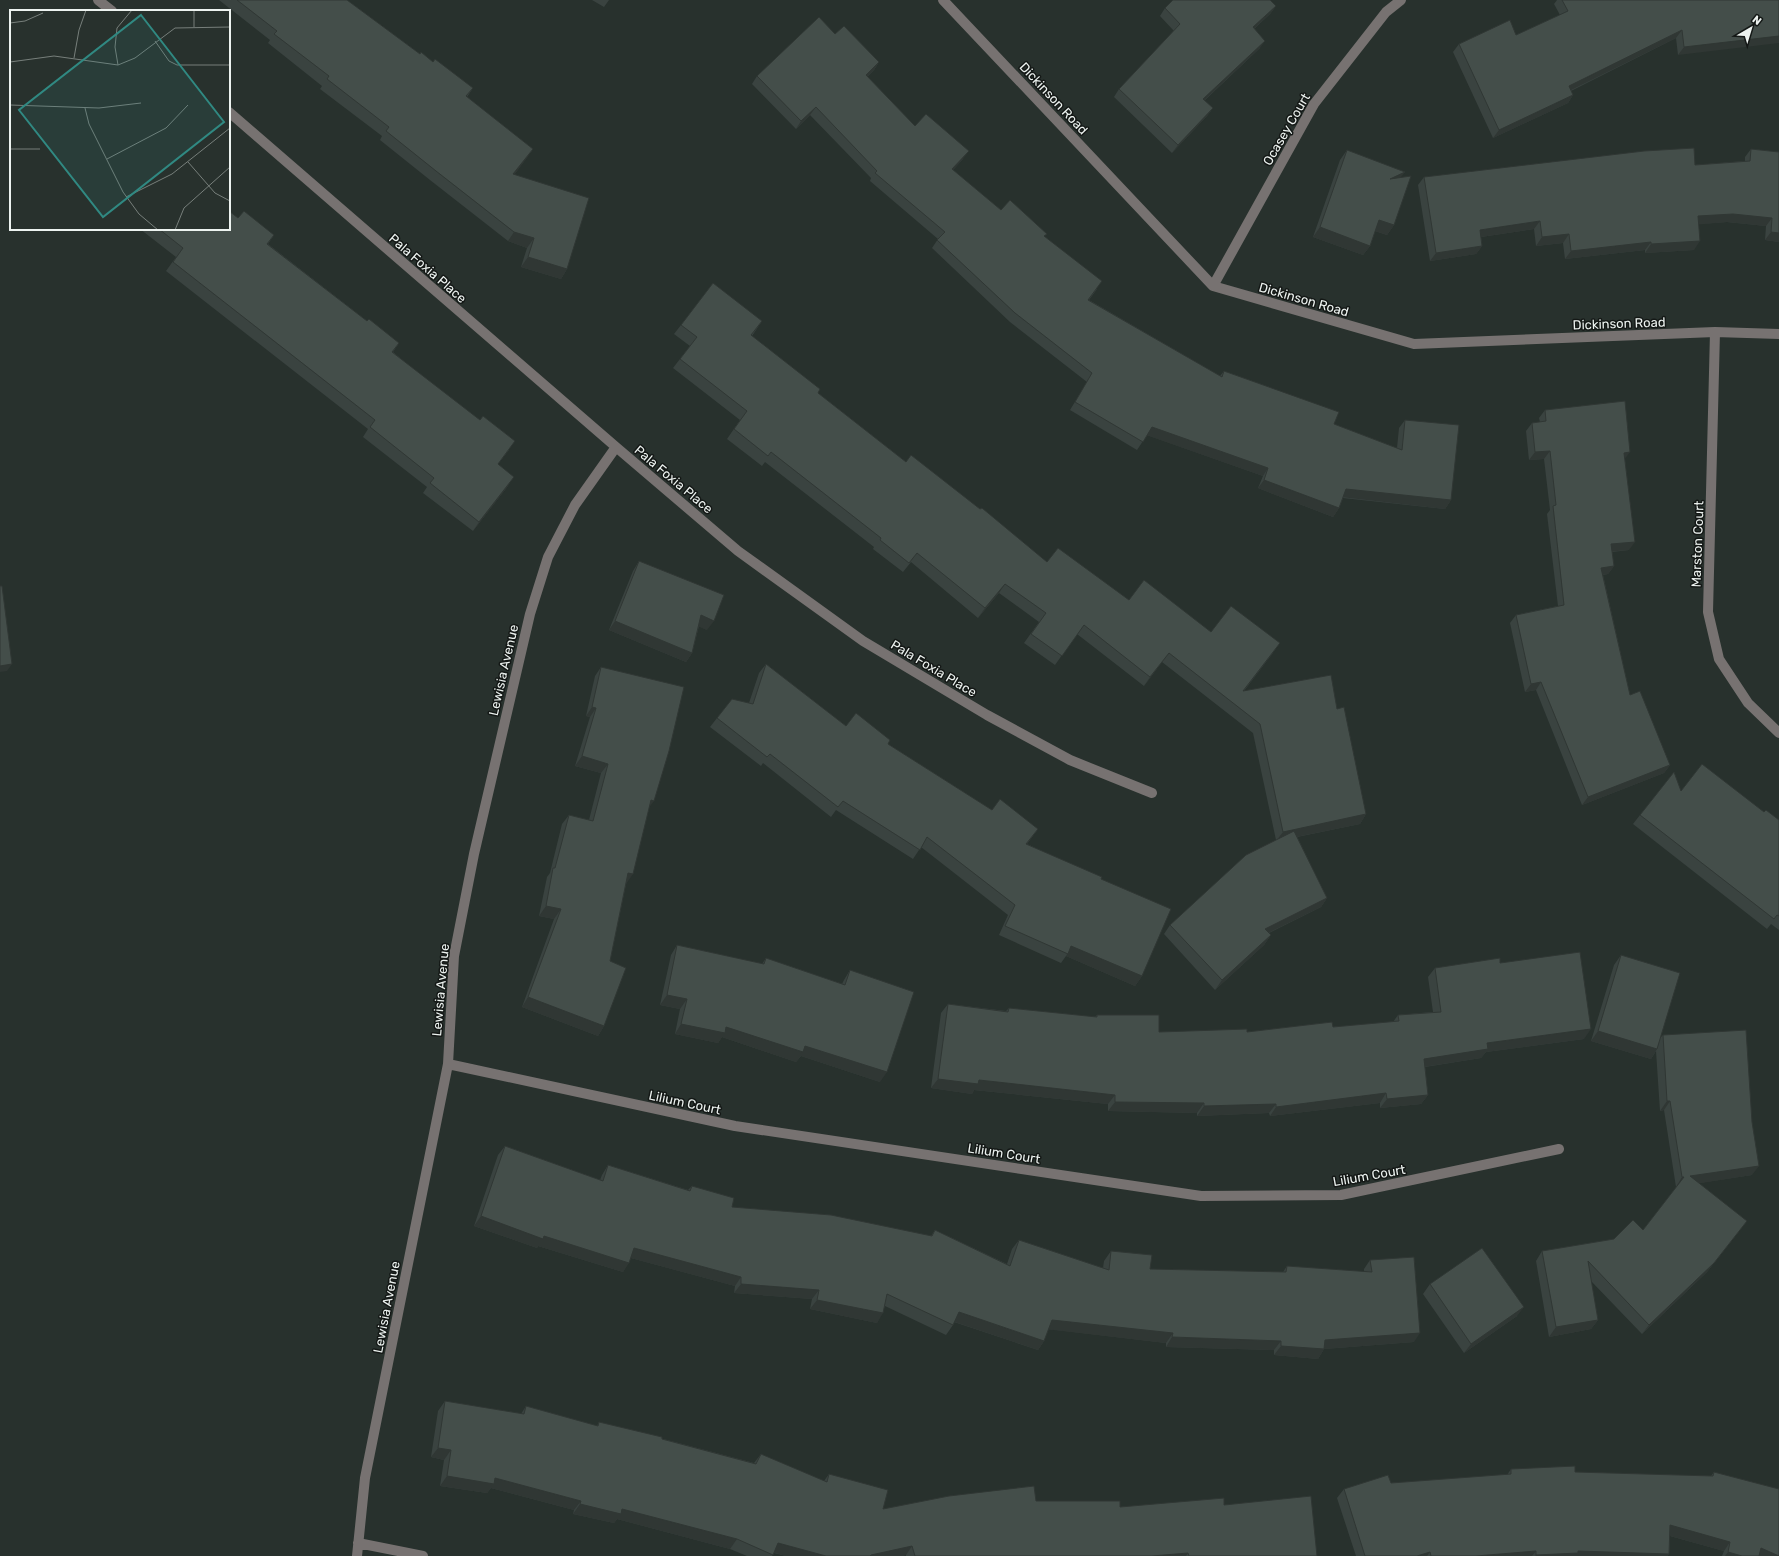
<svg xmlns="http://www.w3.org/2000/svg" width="1779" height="1556" font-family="Rubik,sans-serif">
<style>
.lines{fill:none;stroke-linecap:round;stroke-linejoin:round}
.minor{stroke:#777271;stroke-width:10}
.wall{fill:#3a4340}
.shaded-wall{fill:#303734}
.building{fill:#444e4a;stroke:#303734}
.labels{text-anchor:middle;stroke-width:3;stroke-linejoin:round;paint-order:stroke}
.street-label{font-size:13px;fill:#edf3f0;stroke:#141816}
.inset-road{fill:none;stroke:#777f7b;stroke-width:1}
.view{fill:#308982;fill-opacity:0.15;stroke:#308982;stroke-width:2}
.inset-edge{fill:none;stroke:#edf3f0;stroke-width:2}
</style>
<rect width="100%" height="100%" fill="#28312d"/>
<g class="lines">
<path class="minor" d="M 98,0 L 112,11
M 943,0 L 1213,286 L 1414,344 L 1715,332 L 1779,334
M 229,112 L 616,447 L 738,551 L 863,641 L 987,715 L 1070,760 L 1152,793
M 1213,286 L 1314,104 L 1386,12 L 1401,0
M 1715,332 L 1708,612 L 1719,659 L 1748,703 L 1779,733
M 448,1064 L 735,1126 L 1201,1196 L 1341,1195 L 1559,1149
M 358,1543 L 423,1556
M 357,1556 L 365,1478 L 448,1064 L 454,956 L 474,854 L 530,614 L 548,557 L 575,505 L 616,447"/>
</g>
<path class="wall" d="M 219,0 L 347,0 L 420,54 L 473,88 L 467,97 L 533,149 L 514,175 L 567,269 L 561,279 L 521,267 L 527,248 L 508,241 L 430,180 L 380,140 L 382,136 L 320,89 L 322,86 L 268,43 L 270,40 Z
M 592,0 L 609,0 L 604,7 Z
M 1557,0 L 1779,0 L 1678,55 L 1676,38 L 1571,91 L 1573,95 L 1568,103 L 1493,138 L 1453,52 L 1459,44 L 1516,35 L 1560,15 L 1554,4 Z
M 1276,6 L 1270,14 L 1254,29 L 1260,48 L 1204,101 L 1213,108 L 1207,116 L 1172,153 L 1114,97 L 1119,89 L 1174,31 L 1160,16 L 1165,8 Z
M 835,34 L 879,62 L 874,70 L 867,77 L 915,126 L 963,159 L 953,170 L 1001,210 L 1045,237 L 1097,289 L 1089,300 L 1220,376 L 1224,371 L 1334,424 L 1397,448 L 1399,428 L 1405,420 L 1451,500 L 1445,509 L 1343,498 L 1339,508 L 1333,517 L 1258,488 L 1263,476 L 1147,435 L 1137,450 L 1070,410 L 1087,382 L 1010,322 L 932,248 L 938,239 L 870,181 L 871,178 L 810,115 L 796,129 L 752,84 L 757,76 Z
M 1751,149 L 1779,152 L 1779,242 L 1765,240 L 1766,226 L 1727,222 L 1699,224 L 1694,250 L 1645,253 L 1645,250 L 1565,259 L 1563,243 L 1536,246 L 1534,229 L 1481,237 L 1482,246 L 1476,254 L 1430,261 L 1418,185 L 1424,177 L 1695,165 L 1745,161 L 1745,157 Z
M 1347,150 L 1401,178 L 1394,225 L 1387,235 L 1375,231 L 1370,246 L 1363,255 L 1313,237 L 1340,160 Z
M 238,218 L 274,235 L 268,244 L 367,321 L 399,343 L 393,352 L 509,450 L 498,464 L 508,486 L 473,531 L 423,493 L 427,487 L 363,437 L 368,429 L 166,271 L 176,257 L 140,229 L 229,229 Z
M 762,321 L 752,336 L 818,393 L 906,462 L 1047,562 L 1129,600 L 1211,632 L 1273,653 L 1244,691 L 1337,709 L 1366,814 L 1360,824 L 1297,837 L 1327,898 L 1321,907 L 1269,933 L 1271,935 L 1264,945 L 1215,990 L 1164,934 L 1170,925 L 1276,840 L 1253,733 L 1162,662 L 1144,686 L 1077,634 L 1055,665 L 1024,643 L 1039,622 L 999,593 L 978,618 L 911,562 L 903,572 L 873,549 L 874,547 L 765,462 L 762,466 L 727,439 L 740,420 L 673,368 L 690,346 L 674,334 L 681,325 Z
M 1545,410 L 1625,459 L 1629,550 L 1612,552 L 1614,566 L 1608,574 L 1603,575 L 1630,695 L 1670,765 L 1664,773 L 1582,805 L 1536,690 L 1525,692 L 1510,623 L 1516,615 L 1558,606 L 1547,514 L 1550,510 L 1544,459 L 1529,460 L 1526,431 L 1532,423 L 1540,422 L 1539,418 Z
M 639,561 L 707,630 L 699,626 L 692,653 L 686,662 L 609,630 L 633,571 Z
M 766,664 L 846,726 L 888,744 L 992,810 L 1038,829 L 1027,844 L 1101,879 L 1142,976 L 1135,986 L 1066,956 L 1061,963 L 999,935 L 1008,915 L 921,847 L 913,859 L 836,810 L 831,817 L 763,763 L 761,766 L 710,727 L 717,718 L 749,703 L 759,673 Z
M 601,667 L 649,809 L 626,884 L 610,961 L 604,1026 L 598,1036 L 522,1007 L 554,919 L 539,916 L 547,877 L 550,873 L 562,824 L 569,815 L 589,820 L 601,773 L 575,766 L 590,717 L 586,716 L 595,676 Z
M 1681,791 L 1764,812 L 1779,820 L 1779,930 L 1771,924 L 1767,929 L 1633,824 L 1640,815 Z
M 677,945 L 762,964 L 766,958 L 842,984 L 844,980 L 850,970 L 880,1082 L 801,1056 L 796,1062 L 722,1037 L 718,1043 L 675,1034 L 680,1009 L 660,1005 L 671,955 Z
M 1621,955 L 1661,1037 L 1663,1035 L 1752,1175 L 1699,1183 L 1740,1230 L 1707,1272 L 1642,1334 L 1591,1281 L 1598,1320 L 1591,1329 L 1549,1337 L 1536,1261 L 1542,1251 L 1614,1239 L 1643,1230 L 1677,1187 L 1676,1187 L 1664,1110 L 1660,1111 L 1656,1051 L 1651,1059 L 1591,1041 L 1614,965 Z
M 1500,963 L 1584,1039 L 1486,1052 L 1481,1058 L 1425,1067 L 1428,1095 L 1421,1104 L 1380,1108 L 1380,1103 L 1270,1116 L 1269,1113 L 1197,1116 L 1197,1113 L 1108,1111 L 1108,1104 L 974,1090 L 972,1094 L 931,1088 L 941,1013 L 948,1004 L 1006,1011 L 1009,1008 L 1095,1017 L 1097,1015 L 1159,1032 L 1247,1032 L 1333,1027 L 1393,1022 L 1398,1015 L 1433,1012 L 1428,977 L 1435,968 Z
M 505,1146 L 600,1180 L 602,1175 L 608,1165 L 688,1190 L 692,1186 L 732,1207 L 931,1236 L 935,1230 L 1007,1264 L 1012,1249 L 1019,1240 L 1103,1268 L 1104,1261 L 1111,1251 L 1150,1269 L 1283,1272 L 1287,1266 L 1364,1272 L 1364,1269 L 1370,1260 L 1414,1342 L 1324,1349 L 1318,1359 L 1274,1355 L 1274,1350 L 1166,1347 L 1166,1343 L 1048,1329 L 1044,1341 L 1038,1350 L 954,1322 L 953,1325 L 946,1335 L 885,1306 L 877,1323 L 810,1309 L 812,1299 L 734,1293 L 735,1286 L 631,1258 L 623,1272 L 538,1246 L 537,1248 L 474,1226 L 498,1155 Z
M 1430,1284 L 1517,1316 L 1464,1353 L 1423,1294 Z
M 445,1401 L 521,1414 L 526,1406 L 597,1426 L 599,1422 L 754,1463 L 761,1454 L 824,1481 L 829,1474 L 883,1509 L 1036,1501 L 1120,1507 L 1224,1505 L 1317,1556 L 906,1556 L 906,1555 L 901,1556 L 786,1556 L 774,1553 L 772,1556 L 747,1556 L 730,1549 L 617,1519 L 614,1523 L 573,1514 L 574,1510 L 491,1488 L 487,1493 L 440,1486 L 444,1460 L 431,1457 L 438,1411 Z
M 1511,1469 L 1575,1472 L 1711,1476 L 1714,1472 L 1779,1556 L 1722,1556 L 1724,1551 L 1670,1536 L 1669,1554 L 1667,1556 L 1356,1556 L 1337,1498 L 1344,1489 L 1391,1483 L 1507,1475 Z"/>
<path class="shaded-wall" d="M 1276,6 L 1270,14 L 1247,35 L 1253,27 Z
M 1682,30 L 1676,38 L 1563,94 L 1569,86 Z
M 1779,36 L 1779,43 L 1678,55 L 1684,47 Z
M 1265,41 L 1260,48 L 1197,107 L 1203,99 Z
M 879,62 L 874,70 L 860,83 L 866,75 Z
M 1573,95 L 1568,103 L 1493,138 L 1499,130 Z
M 816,107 L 810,115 L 796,129 L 801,121 Z
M 1213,108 L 1207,116 L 1172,153 L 1178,145 Z
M 533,149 L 527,158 L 507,184 L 513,174 Z
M 969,151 L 963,159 L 947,177 L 952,169 Z
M 1405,172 L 1398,181 L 1390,179 Z
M 1733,214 L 1772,218 L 1766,226 L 1727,222 L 1693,225 L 1698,216 Z
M 1379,220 L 1394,225 L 1387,235 L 1372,230 Z
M 1540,221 L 1534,229 L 1474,238 L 1480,230 Z
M 1320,227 L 1370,246 L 1363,255 L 1313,237 Z
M 514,232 L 534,238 L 527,248 L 508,241 Z
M 1771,232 L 1779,233 L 1779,242 L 1765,240 Z
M 1569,234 L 1563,243 L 1536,246 L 1542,237 Z
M 1700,241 L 1694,250 L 1645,253 L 1651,244 Z
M 1651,242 L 1645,250 L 1565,259 L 1571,251 Z
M 1482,246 L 1476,254 L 1430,261 L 1436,253 Z
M 528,257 L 567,269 L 561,279 L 521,267 Z
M 1152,427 L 1268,468 L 1263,476 L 1146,435 Z
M 1550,451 L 1544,459 L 1529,460 L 1535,452 Z
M 1630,452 L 1624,460 L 1624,453 Z
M 514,477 L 508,486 L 473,531 L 479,522 Z
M 1264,480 L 1339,508 L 1333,517 L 1258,488 Z
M 1346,489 L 1451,500 L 1445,509 L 1341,497 Z
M 1635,542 L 1629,550 L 1605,552 L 1611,544 Z
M 1614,566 L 1608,574 L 1596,576 L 1601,568 Z
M 1005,584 L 999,593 L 978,618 L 985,608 Z
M 701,615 L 714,621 L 707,630 L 695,625 Z
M 615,621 L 692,653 L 686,662 L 609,630 Z
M 1280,643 L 1273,653 L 1236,700 L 1243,691 Z
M 1169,653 L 1162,662 L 1144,686 L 1150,677 Z
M 12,664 L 7,671 L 0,672 L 0,666 Z
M 1541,682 L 1536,690 L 1525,692 L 1531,684 Z
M 592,707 L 596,708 L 590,717 L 586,716 Z
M 582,756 L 608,764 L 601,773 L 575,766 Z
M 1670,765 L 1664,773 L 1582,805 L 1588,797 Z
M 651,800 L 654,801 L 647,810 Z
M 1366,814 L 1360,824 L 1276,841 L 1283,832 Z
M 628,873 L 633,874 L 626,884 L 621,883 Z
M 1327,898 L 1321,907 L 1258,938 L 1265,929 Z
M 546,906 L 561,909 L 554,919 L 539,916 Z
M 1271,935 L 1264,945 L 1215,990 L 1222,980 Z
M 1071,946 L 1142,976 L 1135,986 L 1066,956 Z
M 667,995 L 687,999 L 680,1009 L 660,1005 Z
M 528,997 L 604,1026 L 598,1036 L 522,1007 Z
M 681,1024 L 726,1027 L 805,1046 L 887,1072 L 880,1082 L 801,1056 L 796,1062 L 722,1037 L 718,1043 L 675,1034 Z
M 1591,1029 L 1584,1039 L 1486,1052 L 1481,1058 L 1417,1068 L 1424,1059 L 1487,1043 Z
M 1598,1031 L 1657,1049 L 1651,1059 L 1591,1041 Z
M 938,1079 L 979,1080 L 1115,1095 L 1108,1104 L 974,1090 L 972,1094 L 931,1088 Z
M 1386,1093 L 1380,1103 L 1270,1116 L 1276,1107 Z
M 1428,1095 L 1421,1104 L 1380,1108 L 1387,1099 Z
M 1667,1101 L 1670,1101 L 1664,1110 L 1660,1111 Z
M 1115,1102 L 1204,1103 L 1197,1113 L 1108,1111 Z
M 1276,1104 L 1269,1113 L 1197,1116 L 1204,1106 Z
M 1759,1166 L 1752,1175 L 1683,1186 L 1690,1176 Z
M 1682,1177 L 1684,1177 L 1677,1187 L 1676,1187 Z
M 481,1216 L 544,1236 L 629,1263 L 623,1272 L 538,1246 L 537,1248 L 474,1226 Z
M 1747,1221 L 1707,1272 L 1642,1334 L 1649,1325 Z
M 634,1248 L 741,1277 L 735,1286 L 627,1257 Z
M 741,1284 L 819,1290 L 812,1299 L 734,1293 Z
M 817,1300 L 883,1313 L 877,1323 L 810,1309 Z
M 1524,1307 L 1517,1316 L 1464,1353 L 1471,1344 Z
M 959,1312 L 1044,1341 L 1038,1350 L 952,1321 Z
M 1052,1320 L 1173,1333 L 1166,1343 L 1045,1329 Z
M 1598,1320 L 1591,1329 L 1549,1337 L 1556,1327 Z
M 1420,1333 L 1414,1342 L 1324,1349 L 1318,1359 L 1274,1355 L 1281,1346 L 1325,1340 Z
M 1172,1337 L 1281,1341 L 1274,1350 L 1166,1347 Z
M 438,1448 L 451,1450 L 444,1460 L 431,1457 Z
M 447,1476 L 495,1478 L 581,1501 L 574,1510 L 491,1488 L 487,1493 L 440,1486 Z
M 580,1504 L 622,1509 L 737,1539 L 730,1549 L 617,1519 L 614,1523 L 573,1514 Z
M 1670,1525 L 1730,1542 L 1724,1551 L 1663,1534 Z
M 778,1543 L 826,1556 L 786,1556 L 772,1552 Z
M 912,1546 L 906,1555 L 901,1556 L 870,1556 L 871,1555 Z
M 1761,1548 L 1779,1556 L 1756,1556 Z
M 1536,1551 L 1532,1556 L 1476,1556 Z
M 1578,1551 L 1669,1554 L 1667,1556 L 1535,1556 L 1536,1555 Z
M 1430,1552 L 1427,1556 L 1417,1556 Z
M 1728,1552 L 1742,1556 L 1725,1556 Z
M 1188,1553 L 1186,1556 L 1152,1556 Z"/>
<path class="building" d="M 237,0 L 347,0 L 420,54 L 421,52 L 433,62 L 435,59 L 473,88 L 466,96 L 533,149 L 513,174 L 589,198 L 567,269 L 528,257 L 534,238 L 514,232 L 436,171 L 386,131 L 389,127 L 327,79 L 329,76 L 274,34 L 277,31 Z
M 1173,0 L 1270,0 L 1276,6 L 1253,27 L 1265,41 L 1203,99 L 1213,108 L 1178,145 L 1119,89 L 1180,24 L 1165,8 Z
M 1562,0 L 1779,0 L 1779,36 L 1684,47 L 1682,30 L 1569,86 L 1573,95 L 1499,130 L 1459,44 L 1510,20 L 1516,35 L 1568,11 Z
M 819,17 L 835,34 L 844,26 L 879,62 L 866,75 L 915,126 L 926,114 L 969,151 L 952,169 L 1001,210 L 1010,200 L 1047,234 L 1044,236 L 1102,281 L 1088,300 L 1222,377 L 1224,371 L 1339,412 L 1334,424 L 1402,450 L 1405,420 L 1459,425 L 1451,500 L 1346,489 L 1339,508 L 1264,480 L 1268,468 L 1152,427 L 1143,442 L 1075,402 L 1092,373 L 1015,313 L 937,240 L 945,232 L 875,173 L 877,171 L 816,107 L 801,121 L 757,76 Z
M 1694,148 L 1695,165 L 1750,161 L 1751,149 L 1779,152 L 1779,233 L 1771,232 L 1772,218 L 1733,214 L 1698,216 L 1700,241 L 1651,244 L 1651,242 L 1571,251 L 1569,234 L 1542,237 L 1540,221 L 1480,230 L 1482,246 L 1436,253 L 1424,177 L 1644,151 Z
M 1347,150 L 1405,172 L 1390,179 L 1411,176 L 1394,225 L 1379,220 L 1370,246 L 1320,227 Z
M 229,211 L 238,218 L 244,211 L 274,235 L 267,244 L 367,321 L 369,319 L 399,343 L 392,352 L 480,420 L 483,416 L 515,441 L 498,464 L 514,477 L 479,522 L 430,483 L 434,478 L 370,427 L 375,420 L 173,262 L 183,248 L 159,229 L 229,229 Z
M 713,283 L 762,321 L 751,335 L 820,389 L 818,393 L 906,462 L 911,455 L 980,509 L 982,508 L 1047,562 L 1058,548 L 1129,600 L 1144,580 L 1211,632 L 1231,606 L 1280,643 L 1243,691 L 1331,675 L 1337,709 L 1344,707 L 1366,814 L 1283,832 L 1260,724 L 1169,653 L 1150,677 L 1084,625 L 1062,656 L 1031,634 L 1046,613 L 1005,584 L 985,608 L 917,553 L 909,563 L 880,540 L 881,538 L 771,452 L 768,456 L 734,429 L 747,411 L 680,359 L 697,337 L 681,325 Z
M 1625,401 L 1630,452 L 1624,453 L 1635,542 L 1611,544 L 1614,566 L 1601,568 L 1630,695 L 1640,691 L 1670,765 L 1588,797 L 1541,682 L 1531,684 L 1516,615 L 1564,605 L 1553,506 L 1556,505 L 1550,451 L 1535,452 L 1532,423 L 1546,421 L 1545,410 Z
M 639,561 L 724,595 L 714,621 L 701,615 L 692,653 L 615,621 Z
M 0,586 L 2,586 L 12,664 L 0,666 Z
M 766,664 L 846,726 L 856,713 L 890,740 L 888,744 L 992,810 L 1000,799 L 1038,829 L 1026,844 L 1102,877 L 1101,879 L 1171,909 L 1142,976 L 1071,946 L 1068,954 L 1005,926 L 1015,905 L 927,837 L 920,850 L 843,801 L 838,807 L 770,754 L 767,757 L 717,718 L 732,699 L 753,704 Z
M 601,667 L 684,687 L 669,751 L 654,801 L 651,800 L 633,874 L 628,873 L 610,961 L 626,968 L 604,1026 L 528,997 L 561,909 L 546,906 L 553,868 L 555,868 L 569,815 L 593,821 L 608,764 L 582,756 L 596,708 L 592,707 Z
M 1702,764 L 1764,812 L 1766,810 L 1779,820 L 1779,916 L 1777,915 L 1774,919 L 1640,815 L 1674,772 L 1681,791 Z
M 1294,831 L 1327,898 L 1265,929 L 1271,935 L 1222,980 L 1170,925 L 1246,855 Z
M 677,945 L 764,964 L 766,958 L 845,985 L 850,970 L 914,992 L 887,1072 L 805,1046 L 803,1052 L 726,1027 L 725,1033 L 681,1024 L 687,999 L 667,995 Z
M 1580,952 L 1591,1029 L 1487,1043 L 1488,1049 L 1424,1059 L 1428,1095 L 1387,1099 L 1386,1093 L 1276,1107 L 1276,1104 L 1204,1106 L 1204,1103 L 1115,1102 L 1115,1095 L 979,1080 L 978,1084 L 938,1079 L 948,1004 L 1008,1012 L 1009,1008 L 1097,1017 L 1097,1015 L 1159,1015 L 1159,1032 L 1247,1029 L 1247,1032 L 1332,1022 L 1333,1027 L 1399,1021 L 1398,1015 L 1441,1012 L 1435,968 L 1500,958 L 1500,963 Z
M 1621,955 L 1680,973 L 1657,1049 L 1598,1031 Z
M 1746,1030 L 1752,1122 L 1759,1166 L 1690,1176 L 1747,1221 L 1714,1263 L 1649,1325 L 1588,1261 L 1598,1320 L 1556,1327 L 1542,1251 L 1614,1239 L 1633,1220 L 1643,1230 L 1684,1177 L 1682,1177 L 1670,1101 L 1667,1101 L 1663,1035 Z
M 505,1146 L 603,1181 L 608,1165 L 690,1191 L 692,1186 L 734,1198 L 732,1207 L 831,1215 L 932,1236 L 935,1230 L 1010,1266 L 1019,1240 L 1109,1270 L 1111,1251 L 1152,1255 L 1150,1269 L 1286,1272 L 1287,1266 L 1372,1272 L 1370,1260 L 1414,1257 L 1420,1333 L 1325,1340 L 1324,1349 L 1281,1346 L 1281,1341 L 1172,1337 L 1173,1333 L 1052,1320 L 1044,1341 L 959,1312 L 953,1325 L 887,1294 L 883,1313 L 817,1300 L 819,1290 L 741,1284 L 741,1277 L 634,1248 L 629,1263 L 544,1236 L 543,1239 L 481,1216 Z
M 1482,1248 L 1524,1307 L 1471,1344 L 1430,1284 Z
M 445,1401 L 524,1414 L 526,1406 L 598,1426 L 599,1422 L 662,1437 L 662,1439 L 756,1464 L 761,1454 L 827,1482 L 829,1474 L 888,1490 L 883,1509 L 949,1496 L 1034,1486 L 1036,1501 L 1120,1501 L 1120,1507 L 1224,1498 L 1224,1505 L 1311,1496 L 1317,1556 L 1189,1556 L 1188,1553 L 1152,1556 L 915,1556 L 912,1546 L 871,1555 L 870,1556 L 826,1556 L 778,1543 L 773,1555 L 737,1539 L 622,1509 L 621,1514 L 580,1504 L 581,1501 L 495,1478 L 494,1484 L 447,1476 L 451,1450 L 438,1448 Z
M 1575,1466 L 1575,1472 L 1713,1476 L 1714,1472 L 1779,1489 L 1779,1556 L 1761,1548 L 1759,1556 L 1742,1556 L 1728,1552 L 1730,1542 L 1670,1525 L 1669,1554 L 1578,1551 L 1578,1553 L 1536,1555 L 1536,1551 L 1476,1556 L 1431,1556 L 1430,1552 L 1417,1556 L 1365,1556 L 1344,1489 L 1388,1475 L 1391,1483 L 1511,1474 L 1511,1469 Z"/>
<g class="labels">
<g class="street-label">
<text transform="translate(1054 98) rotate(47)" y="5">Dickinson Road</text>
<text transform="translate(1286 129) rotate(-60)" y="5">Ocasey Court</text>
<text transform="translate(428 268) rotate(41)" y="5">Pala Foxia Place</text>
<text transform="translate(1304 299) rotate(16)" y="5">Dickinson Road</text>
<text transform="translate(1619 323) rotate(-2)" y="5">Dickinson Road</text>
<text transform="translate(674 479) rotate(40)" y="5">Pala Foxia Place</text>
<text transform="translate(1697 544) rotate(-88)" y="5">Marston Court</text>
<text transform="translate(934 668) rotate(31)" y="5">Pala Foxia Place</text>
<text transform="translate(503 670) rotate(-77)" y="5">Lewisia Avenue</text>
<text transform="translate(440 990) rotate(-85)" y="5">Lewisia Avenue</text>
<text transform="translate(685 1102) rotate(12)" y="5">Lilium Court</text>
<text transform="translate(1004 1153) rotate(9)" y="5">Lilium Court</text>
<text transform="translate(1369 1175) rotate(-10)" y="5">Lilium Court</text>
<text transform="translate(386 1307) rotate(-79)" y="5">Lewisia Avenue</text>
</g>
</g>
<g transform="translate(10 10)">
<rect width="220" height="220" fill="#28312d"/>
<path class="inset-road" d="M 0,13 L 15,11 L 33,3M 184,17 L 184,0M 145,31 L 159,51 L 167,55 L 220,55M 64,48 L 69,20 L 76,0M 0,52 L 44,46 L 108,55 L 125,48 L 165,18 L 220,17M 108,55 L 105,37 L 107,18 L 122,0M 0,95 L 89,98 L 131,93M 75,98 L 79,114 L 113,182 L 129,204 L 148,220M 0,139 L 30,139M 97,149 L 156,118 L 178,95M 178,152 L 205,183 L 220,191M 116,187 L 162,164 L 220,118M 165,220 L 174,198 L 220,157"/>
<path class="view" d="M 131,5 L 214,112 L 93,207 L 9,100 Z"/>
<rect width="220" height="220" class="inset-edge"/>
</g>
<g transform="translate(1751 28) rotate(38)" stroke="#141816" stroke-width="3" paint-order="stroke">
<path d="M0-3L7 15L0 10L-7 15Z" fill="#edf3f0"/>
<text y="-6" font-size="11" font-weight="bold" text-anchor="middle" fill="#edf3f0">N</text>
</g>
</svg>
